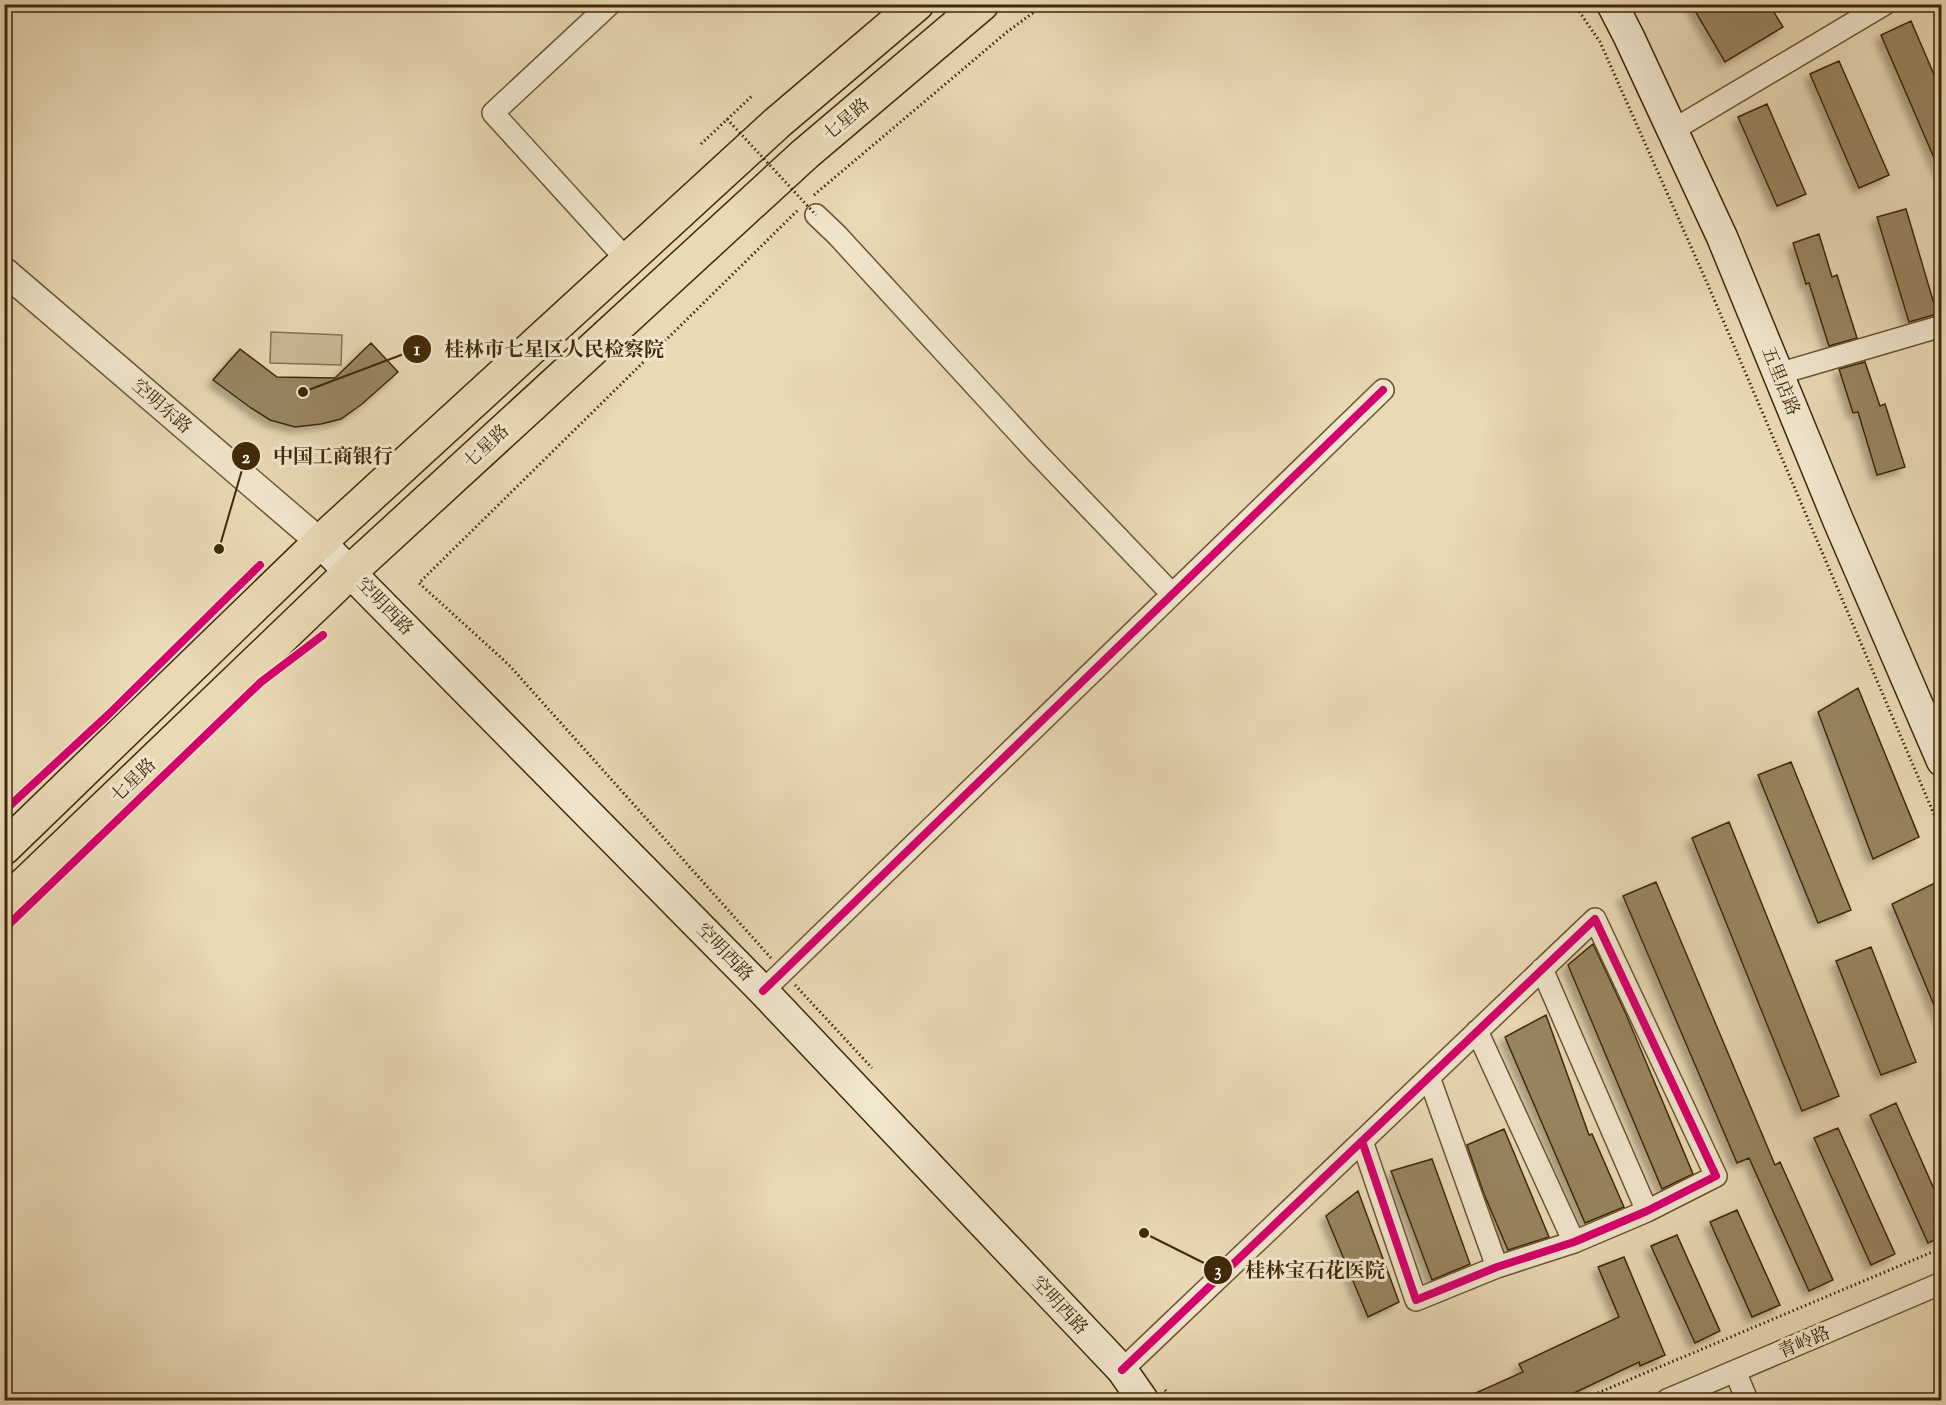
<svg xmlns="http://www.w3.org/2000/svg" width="1946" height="1405" font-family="'Sorts Mill Goudy','Noto Serif SC',serif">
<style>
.green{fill:#ccbb96;stroke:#86724e;stroke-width:1.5}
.building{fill:#988560;stroke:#412906;stroke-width:1.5;filter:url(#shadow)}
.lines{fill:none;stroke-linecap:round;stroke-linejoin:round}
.minor-casing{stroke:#6b5532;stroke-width:24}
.tertiary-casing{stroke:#6b5532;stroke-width:30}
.secondary-casing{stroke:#412906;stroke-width:33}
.trunk-casing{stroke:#412906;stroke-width:36}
.path{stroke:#412906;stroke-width:3;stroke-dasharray:1.5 3;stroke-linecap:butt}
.minor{stroke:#f1e6ce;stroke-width:21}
.tertiary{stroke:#f1e6ce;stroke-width:27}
.secondary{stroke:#f1e6ce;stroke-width:30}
.trunk{stroke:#e9d9b4;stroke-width:33}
.path-bridge{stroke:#412906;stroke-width:3;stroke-dasharray:1.5 3;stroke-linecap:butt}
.cycleway-casing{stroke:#f1e6ce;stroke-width:11}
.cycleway{stroke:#d6006c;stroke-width:8}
.labels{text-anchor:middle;stroke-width:6;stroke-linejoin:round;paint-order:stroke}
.street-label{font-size:18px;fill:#412906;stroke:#f1e6ce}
.leader{fill:none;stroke:#412906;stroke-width:2}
.callout-dot{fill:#412906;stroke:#f1e6ce;stroke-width:2}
.mark-label{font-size:18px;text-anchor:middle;font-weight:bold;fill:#fff}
.callout-label{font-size:20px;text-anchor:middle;font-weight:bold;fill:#412906;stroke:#f1e6ce;stroke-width:6;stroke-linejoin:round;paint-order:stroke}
</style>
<defs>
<filter id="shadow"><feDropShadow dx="-5.5" dy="5.5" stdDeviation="3" flood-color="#0004"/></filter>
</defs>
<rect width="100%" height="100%" fill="#e9d9b4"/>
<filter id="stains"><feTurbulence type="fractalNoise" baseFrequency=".00333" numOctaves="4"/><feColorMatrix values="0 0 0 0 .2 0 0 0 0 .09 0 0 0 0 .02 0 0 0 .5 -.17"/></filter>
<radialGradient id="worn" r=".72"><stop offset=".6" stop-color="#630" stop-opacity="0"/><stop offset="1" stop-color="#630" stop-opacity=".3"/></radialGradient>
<path class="green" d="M 271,332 L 342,335 L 341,365 L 270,363 Z"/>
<path class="building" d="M 1691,4 L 1769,4 L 1783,27 L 1725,62 Z
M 1911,21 L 1941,91 L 1941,174 L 1881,35 Z
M 1839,61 L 1889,175 L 1859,188 L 1810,74 Z
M 1767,104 L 1806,194 L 1777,206 L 1738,117 Z
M 1906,209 L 1937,314 L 1909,322 L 1877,217 Z
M 1819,234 L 1832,277 L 1837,275 L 1857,338 L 1829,346 L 1809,283 L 1806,284 L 1793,243 Z
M 371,343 L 398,372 L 362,404 L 341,419 L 321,424 L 295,427 L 270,420 L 251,408 L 213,380 L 240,349 L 277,377 L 335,378 Z
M 1865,362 L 1880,406 L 1885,404 L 1905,467 L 1877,475 L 1858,412 L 1853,413 L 1839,369 Z
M 1858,688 L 1919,837 L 1873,859 L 1818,712 Z
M 1791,762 L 1851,910 L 1818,923 L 1758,775 Z
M 1729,822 L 1839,1096 L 1802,1111 L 1692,838 Z
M 1656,882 L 1775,1165 L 1780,1162 L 1833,1280 L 1809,1291 L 1749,1158 L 1737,1163 L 1623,896 Z
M 1937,882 L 1941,893 L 1941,1022 L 1892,904 Z
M 1593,944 L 1625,1012 L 1693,1174 L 1662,1189 L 1568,965 Z
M 1871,947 L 1916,1062 L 1881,1075 L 1836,961 Z
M 1546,1015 L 1589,1135 L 1592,1134 L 1624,1207 L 1585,1223 L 1505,1037 Z
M 1896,1103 L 1941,1205 L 1941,1237 L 1928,1243 L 1870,1115 Z
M 1838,1128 L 1895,1254 L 1871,1265 L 1814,1138 Z
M 1504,1129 L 1549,1237 L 1508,1250 L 1484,1194 L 1467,1145 Z
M 1432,1159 L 1470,1264 L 1432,1280 L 1391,1171 Z
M 1358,1191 L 1399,1302 L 1368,1317 L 1326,1216 Z
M 1737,1210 L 1780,1305 L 1752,1317 L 1710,1222 Z
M 1677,1235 L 1720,1331 L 1695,1343 L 1651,1246 Z
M 1624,1257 L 1665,1355 L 1640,1366 L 1639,1362 L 1572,1394 L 1573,1397 L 1564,1401 L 1458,1401 L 1523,1372 L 1519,1364 L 1619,1317 L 1598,1267 Z"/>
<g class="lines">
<g class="minor-casing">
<path id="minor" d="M 610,4 L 493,113 L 627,260
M 1673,130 L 1885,4
M 816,215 L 837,235 L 1039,455 L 1172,594
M 1778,374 L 1942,326
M 1542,969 L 1647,1211
M 763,991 L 1383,390
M 1477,1031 L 1574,1242
M 1429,1077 L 1497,1267
M 1122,1370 L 1595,919 L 1716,1176 L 1647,1211 L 1574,1242 L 1497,1267 L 1416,1300 L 1362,1141
M 1735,1371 L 1747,1400
M 1667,1400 L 1942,1283"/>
</g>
<g class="tertiary-casing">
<path id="tertiary" d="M 4,271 L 320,542"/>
</g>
<g class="secondary-casing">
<path id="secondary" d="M 1612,4 L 1629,37 L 1722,237 L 1838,520 L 1942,761
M 320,542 L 763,991 L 1122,1370 L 1143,1400"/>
</g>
<g class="trunk-casing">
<path id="trunk" d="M 4,848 L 320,542 L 777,123 L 917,4
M 4,904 L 351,571 L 805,154 L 982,4"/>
</g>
<path class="path" d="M 1574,4 L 1600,42 L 1708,285 L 1942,833
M 701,144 L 752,96
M 814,195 L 1007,32 L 1045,4
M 771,958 L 509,665 L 419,583 L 798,210
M 795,985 L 872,1068
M 1165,1390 L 1174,1400
M 1581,1400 L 1942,1248"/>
<use href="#minor" class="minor"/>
<use href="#tertiary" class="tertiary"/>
<use href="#secondary" class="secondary"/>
<use href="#trunk" class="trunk"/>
<path class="path-bridge" d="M 727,119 L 816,215"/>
<g class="cycleway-casing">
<path id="cycleway" d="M 4,811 L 109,714 L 260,565
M 4,929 L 261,682 L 323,635
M 763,991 L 1383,390
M 1122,1370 L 1595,919 L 1716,1176 L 1647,1211 L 1574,1242 L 1497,1267 L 1416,1300 L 1362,1141"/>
</g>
<use href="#cycleway" class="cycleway"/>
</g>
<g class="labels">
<g class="street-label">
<text transform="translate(846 119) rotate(-40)" y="6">七星路</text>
<text transform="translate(1781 381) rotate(68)" y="6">五里店路</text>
<text transform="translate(162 406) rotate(41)" y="6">空明东路</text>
<text transform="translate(486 446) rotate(-43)" y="6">七星路</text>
<text transform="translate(385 606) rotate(46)" y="6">空明西路</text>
<text transform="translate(133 780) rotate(-44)" y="6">七星路</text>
<text transform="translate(725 952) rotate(46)" y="6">空明西路</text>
<text transform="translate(1060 1305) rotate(47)" y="6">空明西路</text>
<text transform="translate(1804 1342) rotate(-23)" y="6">青岭路</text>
</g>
</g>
<path class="leader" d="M303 392L417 349M219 549L246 456M1144 1233L1218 1270"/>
<g class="callout-dot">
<circle cx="303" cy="392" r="6"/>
<circle cx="219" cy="549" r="6"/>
<circle cx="1144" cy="1233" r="6"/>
<circle cx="417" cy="349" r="15"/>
<circle cx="246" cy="456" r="15"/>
<circle cx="1218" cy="1270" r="15"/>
</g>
<g class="mark-label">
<text x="417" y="355">1</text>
<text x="246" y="463">2</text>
<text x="1218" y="1276">3</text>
</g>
<g class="callout-label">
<text x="554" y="356">桂林市七星区人民检察院</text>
<text x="333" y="463">中国工商银行</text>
<text x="1315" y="1277">桂林宝石花医院</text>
</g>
<rect width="1946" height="1405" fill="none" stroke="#e9d9b4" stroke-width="24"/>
<rect x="6" y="6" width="1934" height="1393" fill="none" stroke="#412906" stroke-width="3"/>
<rect x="12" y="12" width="1922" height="1381" fill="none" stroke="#412906" stroke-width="1.5"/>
<rect width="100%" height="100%" filter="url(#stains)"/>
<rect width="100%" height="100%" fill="url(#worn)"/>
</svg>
